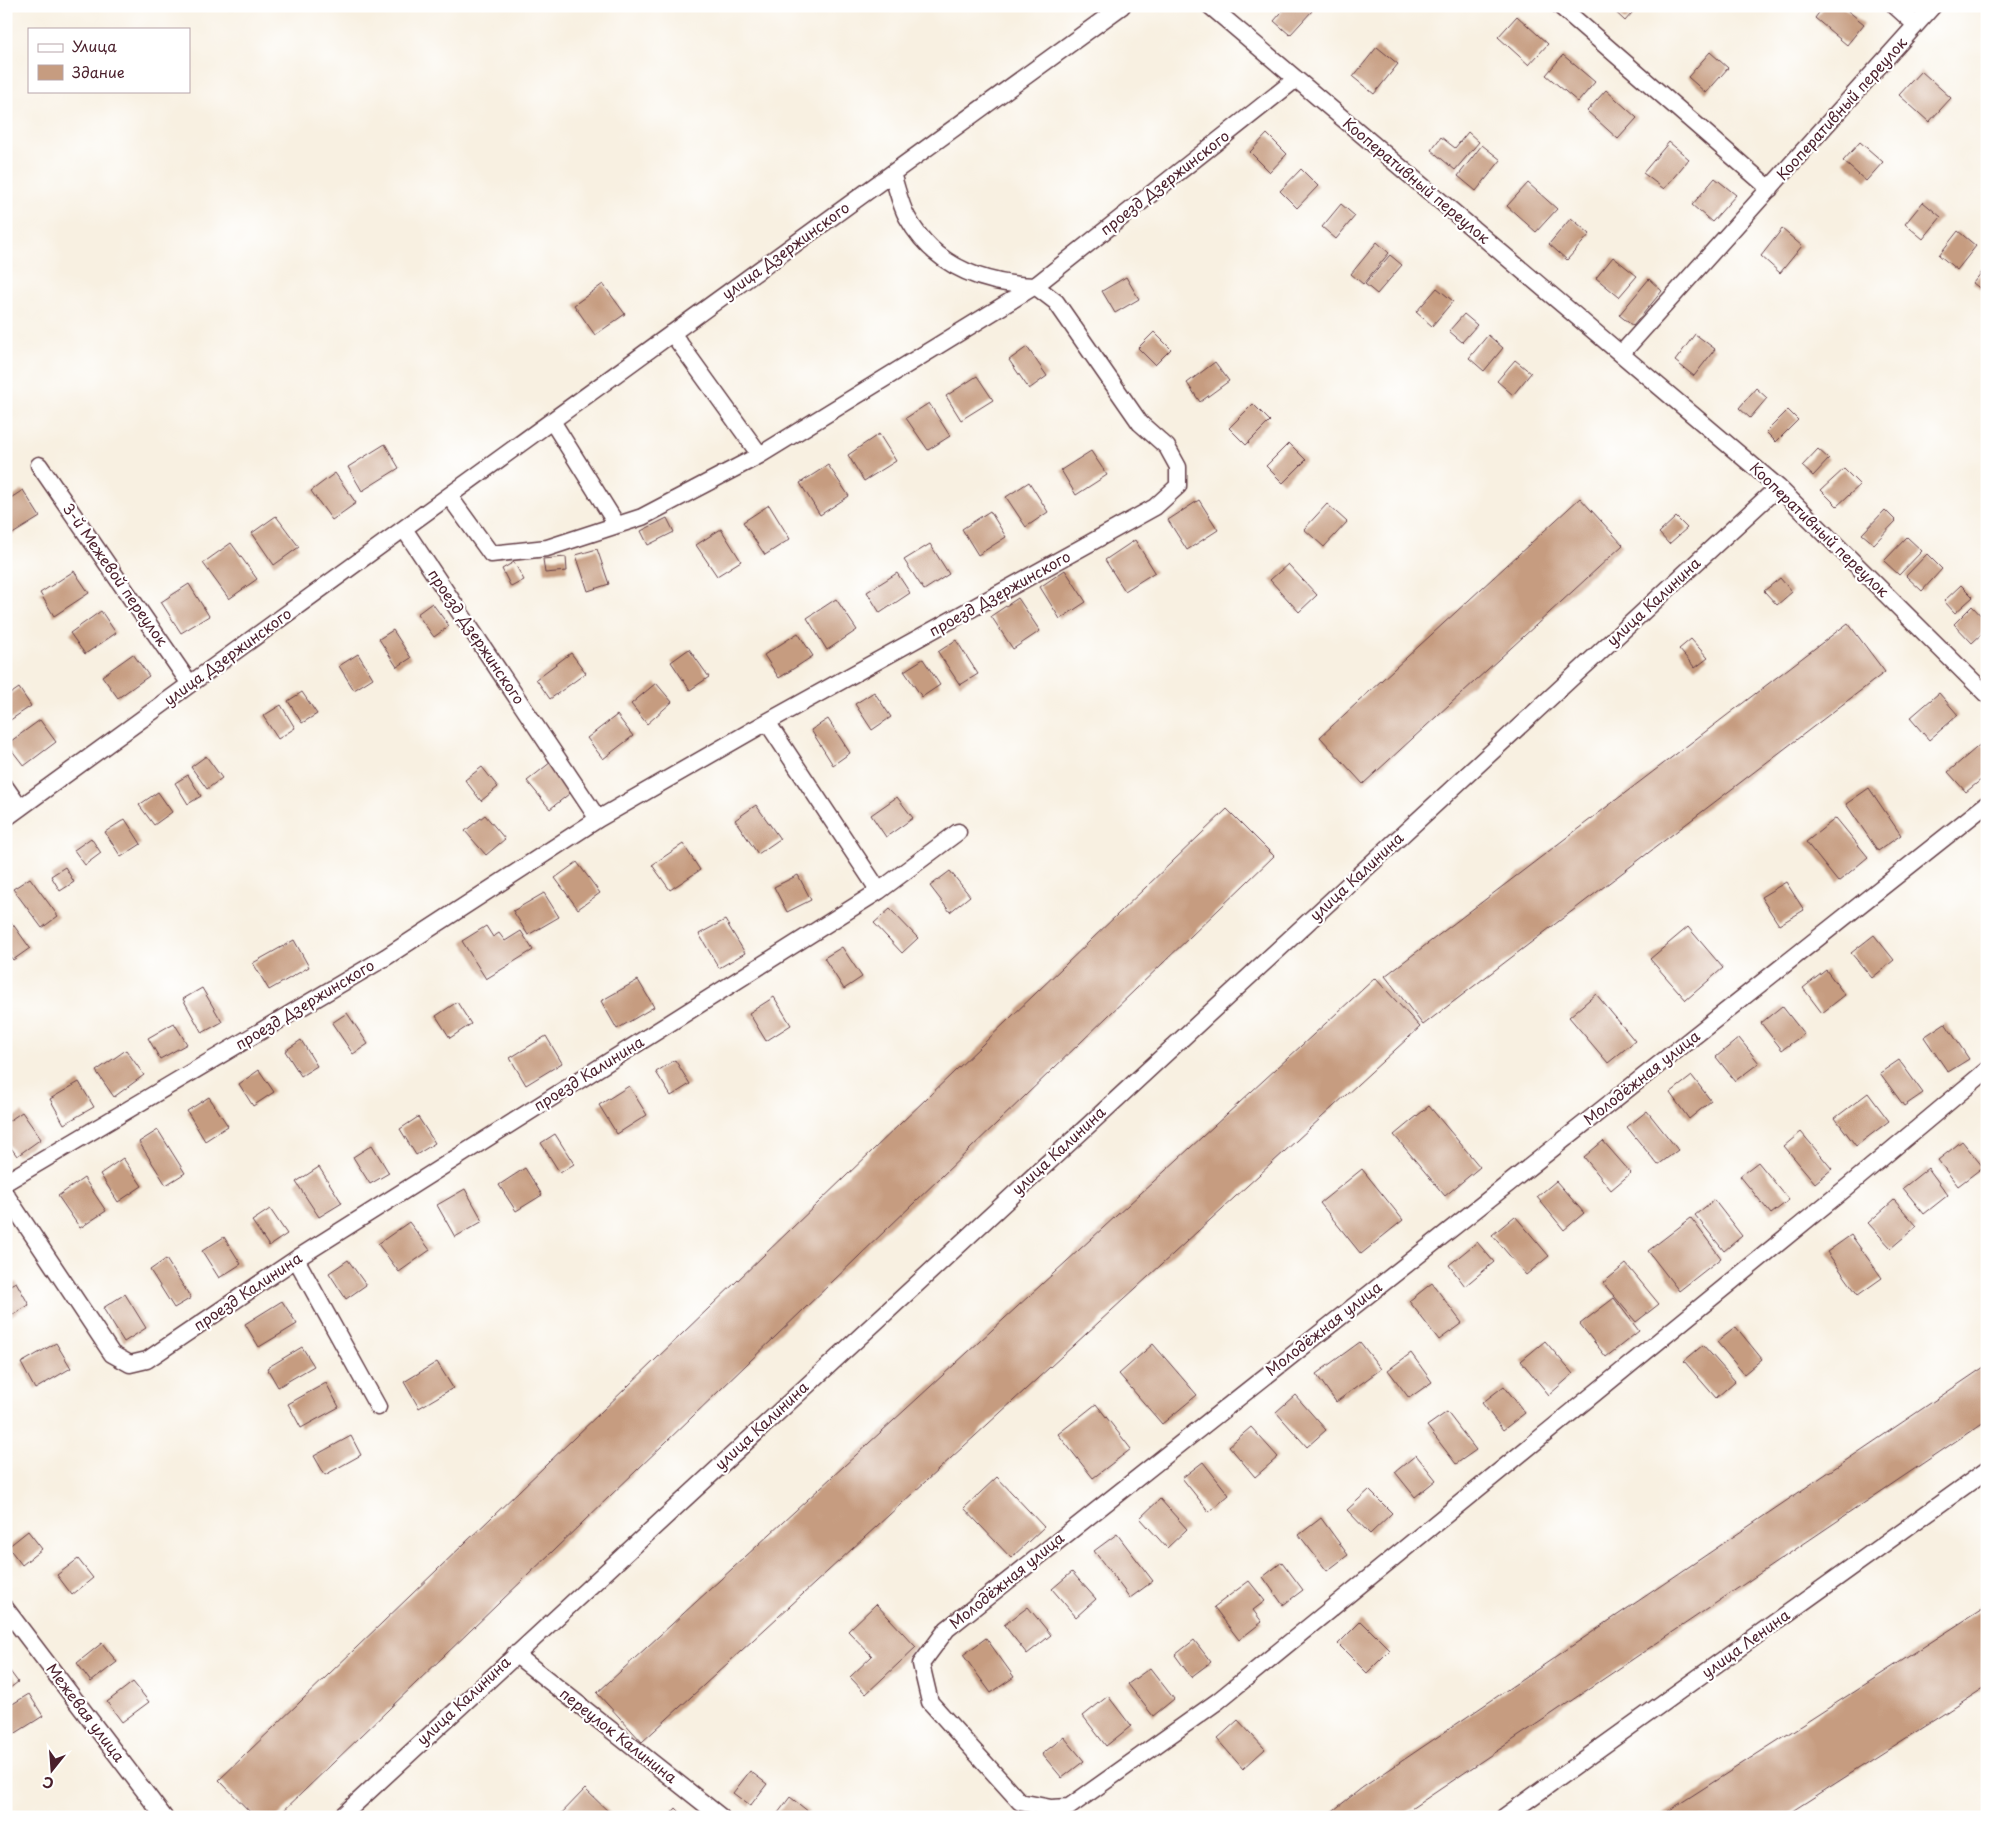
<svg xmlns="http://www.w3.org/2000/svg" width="1993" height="1823" font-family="'Playpen Sans',sans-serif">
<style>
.building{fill:#c69c80}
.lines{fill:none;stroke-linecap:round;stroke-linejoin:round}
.street-casing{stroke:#643e46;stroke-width:19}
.street{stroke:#fff;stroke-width:16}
.labels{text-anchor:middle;stroke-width:4.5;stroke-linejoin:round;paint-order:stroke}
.street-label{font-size:15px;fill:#4a1f2b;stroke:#fff}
</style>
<rect width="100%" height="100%" fill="#fff"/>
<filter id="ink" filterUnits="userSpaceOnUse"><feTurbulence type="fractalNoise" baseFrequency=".02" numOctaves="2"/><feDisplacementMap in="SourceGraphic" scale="10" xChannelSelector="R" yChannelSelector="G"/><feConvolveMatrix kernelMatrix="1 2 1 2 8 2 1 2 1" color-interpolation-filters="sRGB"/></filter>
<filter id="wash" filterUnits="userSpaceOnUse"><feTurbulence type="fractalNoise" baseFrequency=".0096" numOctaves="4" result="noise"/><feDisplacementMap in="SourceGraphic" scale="20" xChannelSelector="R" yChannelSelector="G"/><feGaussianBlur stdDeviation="1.12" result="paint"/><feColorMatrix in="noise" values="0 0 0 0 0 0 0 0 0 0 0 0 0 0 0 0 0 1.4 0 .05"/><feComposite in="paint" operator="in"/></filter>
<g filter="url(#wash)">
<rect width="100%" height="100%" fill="#f8f0e1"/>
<g id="blocks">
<path class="building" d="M 1287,6 L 1306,6 L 1312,11 L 1290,35 L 1274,21 Z
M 1609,6 L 1638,6 L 1625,21 Z
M 1824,6 L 1842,6 L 1864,24 L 1847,45 L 1815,18 Z
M 1517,16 L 1548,44 L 1529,65 L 1498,37 Z
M 1377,47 L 1398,64 L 1374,94 L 1353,77 Z
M 1710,52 L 1728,68 L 1706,93 L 1688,77 Z
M 1563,55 L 1595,82 L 1578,102 L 1546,75 Z
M 1921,71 L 1951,98 L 1929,122 L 1899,95 Z
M 1606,90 L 1637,118 L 1618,139 L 1587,111 Z
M 1468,132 L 1479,142 L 1455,170 L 1431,150 L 1441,137 L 1455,148 Z
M 1267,134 L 1287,154 L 1270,172 L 1250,152 Z
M 1669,142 L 1689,159 L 1664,189 L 1643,173 Z
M 1860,142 L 1883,162 L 1866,181 L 1843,161 Z
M 1482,145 L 1501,160 L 1476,191 L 1458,176 Z
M 1301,169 L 1318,186 L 1297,208 L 1280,191 Z
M 1715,178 L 1736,195 L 1712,222 L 1692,205 Z
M 1528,183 L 1557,209 L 1536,232 L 1507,206 Z
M 1923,202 L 1941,217 L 1923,239 L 1905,224 Z
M 1341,204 L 1355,216 L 1336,239 L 1322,227 Z
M 1571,218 L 1590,234 L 1567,260 L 1549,244 Z
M 1782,229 L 1802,246 L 1780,273 L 1761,256 Z
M 1958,231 L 1976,246 L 1957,270 L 1939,255 Z
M 1377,242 L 1389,253 L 1363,284 L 1351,274 Z
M 1390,255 L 1402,265 L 1377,294 L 1365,284 Z
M 1613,257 L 1637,276 L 1619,297 L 1596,278 Z
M 1987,266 L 1987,294 L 1973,283 Z
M 1126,277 L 1139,299 L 1115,313 L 1102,291 Z
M 1649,279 L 1662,291 L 1633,326 L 1619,315 Z
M 603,284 L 625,314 L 595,335 L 574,305 Z
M 1437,288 L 1453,301 L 1432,326 L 1416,312 Z
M 1464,314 L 1477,325 L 1462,342 L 1449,331 Z
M 1154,332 L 1171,349 L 1155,365 L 1138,348 Z
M 1695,334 L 1715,349 L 1694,376 L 1675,361 Z
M 1488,335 L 1503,348 L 1484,371 L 1469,358 Z
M 1027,347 L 1047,376 L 1029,389 L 1009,360 Z
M 1515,360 L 1531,373 L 1513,395 L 1497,381 Z
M 1215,362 L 1229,381 L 1200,402 L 1187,383 Z
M 977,376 L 993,400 L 961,420 L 946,396 Z
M 1756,388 L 1767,398 L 1750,418 L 1739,408 Z
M 929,403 L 950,436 L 928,450 L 906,418 Z
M 1253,404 L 1270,421 L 1246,445 L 1229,428 Z
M 1788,410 L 1798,420 L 1776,442 L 1766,432 Z
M 879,434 L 896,461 L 864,481 L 848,455 Z
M 1289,443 L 1306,460 L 1283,483 L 1266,466 Z
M 385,444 L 399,468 L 362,491 L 348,467 Z
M 1818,449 L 1829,459 L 1813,476 L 1802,466 Z
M 1091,451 L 1107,475 L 1076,495 L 1061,470 Z
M 828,465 L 849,496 L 820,515 L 800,483 Z
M 1844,469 L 1860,485 L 1837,506 L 1821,490 Z
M 335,473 L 356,503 L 332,520 L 311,491 Z
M 1029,482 L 1048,512 L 1026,527 L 1006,497 Z
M 23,490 L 40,517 L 6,538 L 6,501 Z
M 1580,498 L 1623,545 L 1363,784 L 1320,737 Z
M 1199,500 L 1218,530 L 1187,550 L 1168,520 Z
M 1327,504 L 1347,522 L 1324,547 L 1304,529 Z
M 769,505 L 790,539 L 765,555 L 743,522 Z
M 1885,510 L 1896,521 L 1874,544 L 1862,534 Z
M 990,511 L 1006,537 L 978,555 L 962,529 Z
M 276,516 L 299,547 L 274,565 L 252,533 Z
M 1676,517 L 1687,528 L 1669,544 L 1659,533 Z
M 667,518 L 674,532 L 648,545 L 641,531 Z
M 721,529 L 741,561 L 717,576 L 696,545 Z
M 1907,537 L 1922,551 L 1899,575 L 1884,561 Z
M 1135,540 L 1155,572 L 1125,591 L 1105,560 Z
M 231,543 L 257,579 L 229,599 L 203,563 Z
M 930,544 L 949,574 L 924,590 L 904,560 Z
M 597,549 L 609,584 L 588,591 L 576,555 Z
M 1927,554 L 1942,569 L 1922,591 L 1906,576 Z
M 566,557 L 567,571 L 545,573 L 543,559 Z
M 514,562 L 524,580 L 511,587 L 502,569 Z
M 1288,564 L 1317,595 L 1299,612 L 1270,580 Z
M 1065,570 L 1086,602 L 1060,619 L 1040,587 Z
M 74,571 L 89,593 L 54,616 L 40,593 Z
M 897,573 L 910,593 L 880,613 L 867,592 Z
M 1780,578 L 1792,592 L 1777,605 L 1764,591 Z
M 189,584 L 209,616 L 181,633 L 161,602 Z
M 1961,585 L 1973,597 L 1955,613 L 1944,601 Z
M 1018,598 L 1040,631 L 1013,649 L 991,616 Z
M 836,599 L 857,630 L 827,650 L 807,618 Z
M 432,603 L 449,626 L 434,637 L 417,614 Z
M 1972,606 L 1987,622 L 1987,629 L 1972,643 L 1954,624 Z
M 101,611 L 116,633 L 85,654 L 70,633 Z
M 1848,623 L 1885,672 L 1423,1025 L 1385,976 Z
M 393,630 L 411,658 L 397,667 L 379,639 Z
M 798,633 L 813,656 L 779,678 L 764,655 Z
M 1691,639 L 1708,658 L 1695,668 L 1679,649 Z
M 956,640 L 978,674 L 960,685 L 938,652 Z
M 689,649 L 709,677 L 690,690 L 671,662 Z
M 571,653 L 586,673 L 550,699 L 536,679 Z
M 133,654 L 149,676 L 118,698 L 102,676 Z
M 358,654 L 373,678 L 354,690 L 339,666 Z
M 923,659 L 940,685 L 922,697 L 904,671 Z
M 656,683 L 672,702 L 647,724 L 631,704 Z
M 19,688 L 31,706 L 6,723 L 6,697 Z
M 302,692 L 317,714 L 302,723 L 288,701 Z
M 874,692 L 891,717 L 872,730 L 855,704 Z
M 1939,693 L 1958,715 L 1929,740 L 1910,718 Z
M 281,705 L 295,728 L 278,739 L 263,716 Z
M 617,715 L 633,736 L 603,759 L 587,738 Z
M 828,719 L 850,753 L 833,765 L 811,730 Z
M 40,720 L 56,742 L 24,766 L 7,744 Z
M 1982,743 L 1987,748 L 1987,775 L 1966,792 L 1948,772 Z
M 206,756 L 222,778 L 207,789 L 191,767 Z
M 551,762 L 574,790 L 550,809 L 527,781 Z
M 482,767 L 498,787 L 481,801 L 465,780 Z
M 188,775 L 201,796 L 188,804 L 175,783 Z
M 1869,788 L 1901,835 L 1878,851 L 1846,804 Z
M 158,792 L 172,812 L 154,825 L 139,805 Z
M 897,797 L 913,818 L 886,837 L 871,815 Z
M 756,805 L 780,839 L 758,854 L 735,820 Z
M 1227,809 L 1274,856 L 277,1817 L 255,1817 L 219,1780 Z
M 485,815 L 505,839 L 486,855 L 465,831 Z
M 1836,818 L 1868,857 L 1838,882 L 1806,842 Z
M 125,819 L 141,844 L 121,857 L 105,832 Z
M 91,838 L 101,853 L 85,865 L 74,850 Z
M 683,844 L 700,870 L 670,890 L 652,865 Z
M 577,862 L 600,893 L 578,909 L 555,878 Z
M 65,867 L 74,882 L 60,891 L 51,876 Z
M 950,871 L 970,896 L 950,912 L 930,886 Z
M 798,875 L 811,900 L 787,912 L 774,887 Z
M 30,878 L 58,916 L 42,928 L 13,889 Z
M 1786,882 L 1804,910 L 1779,925 L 1761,897 Z
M 544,893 L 559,917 L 528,935 L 513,911 Z
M 890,909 L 918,938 L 902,953 L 874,923 Z
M 725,920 L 745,953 L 719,968 L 699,934 Z
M 12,923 L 30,948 L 13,960 L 6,951 L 6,928 Z
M 486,926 L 493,937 L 499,933 L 505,941 L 521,931 L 533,950 L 486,979 L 462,941 Z
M 1688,927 L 1723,968 L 1686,1000 L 1650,959 Z
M 1874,935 L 1894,960 L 1872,978 L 1851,953 Z
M 294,940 L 309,967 L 269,990 L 253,963 Z
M 842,947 L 862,977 L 844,989 L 824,958 Z
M 1826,970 L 1845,995 L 1822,1013 L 1803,988 Z
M 1375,978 L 1420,1027 L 642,1742 L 597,1693 Z
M 638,980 L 654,1007 L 617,1029 L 601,1001 Z
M 202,988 L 222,1022 L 202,1033 L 183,999 Z
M 1596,994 L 1635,1041 L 1608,1063 L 1569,1017 Z
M 774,997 L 791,1025 L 766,1041 L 749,1013 Z
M 457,1002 L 471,1024 L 450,1038 L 436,1016 Z
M 1782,1006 L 1804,1034 L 1782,1050 L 1761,1023 Z
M 347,1013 L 368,1044 L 353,1054 L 332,1023 Z
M 174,1023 L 187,1044 L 160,1059 L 148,1038 Z
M 1945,1023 L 1969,1059 L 1948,1072 L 1924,1037 Z
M 546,1036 L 562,1063 L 526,1085 L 510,1058 Z
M 1739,1038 L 1759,1063 L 1735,1081 L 1716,1057 Z
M 301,1040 L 317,1066 L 301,1076 L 285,1051 Z
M 126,1050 L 144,1075 L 114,1097 L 96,1071 Z
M 675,1060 L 690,1084 L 671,1096 L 656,1072 Z
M 1899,1060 L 1923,1093 L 1904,1106 L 1880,1073 Z
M 259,1070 L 274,1092 L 253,1106 L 239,1084 Z
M 1692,1076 L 1711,1101 L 1689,1119 L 1670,1093 Z
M 79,1082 L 94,1107 L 64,1124 L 50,1099 Z
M 629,1086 L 647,1115 L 617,1134 L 599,1105 Z
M 1868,1093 L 1889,1121 L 1856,1146 L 1835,1118 Z
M 209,1097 L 228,1126 L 205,1141 L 187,1111 Z
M 1429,1106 L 1480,1167 L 1445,1196 L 1394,1135 Z
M 1647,1111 L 1678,1150 L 1658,1165 L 1627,1127 Z
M 22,1112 L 41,1139 L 17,1156 L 6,1141 L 6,1123 Z
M 418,1117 L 435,1143 L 416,1155 L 400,1129 Z
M 158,1130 L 185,1173 L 166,1185 L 139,1142 Z
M 1801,1132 L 1832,1169 L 1815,1183 L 1784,1146 Z
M 555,1134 L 574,1164 L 560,1173 L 541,1143 Z
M 1603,1141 L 1631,1173 L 1611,1190 L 1584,1157 Z
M 1962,1141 L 1983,1167 L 1958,1186 L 1938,1160 Z
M 372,1145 L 389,1173 L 370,1184 L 353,1157 Z
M 123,1158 L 142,1186 L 118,1202 L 100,1174 Z
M 1758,1162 L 1789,1200 L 1771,1214 L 1740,1176 Z
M 319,1167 L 342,1203 L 319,1217 L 296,1182 Z
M 525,1168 L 542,1195 L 516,1211 L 499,1185 Z
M 1928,1168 L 1948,1195 L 1924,1214 L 1903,1188 Z
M 1362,1169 L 1403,1220 L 1361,1254 L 1320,1203 Z
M 84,1178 L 106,1211 L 80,1228 L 58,1196 Z
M 1556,1181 L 1584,1213 L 1564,1230 L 1537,1197 Z
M 465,1189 L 483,1221 L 455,1237 L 437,1205 Z
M 1714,1200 L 1742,1236 L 1724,1251 L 1695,1215 Z
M 1894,1200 L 1917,1226 L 1891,1248 L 1868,1223 Z
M 270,1209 L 287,1234 L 269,1246 L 252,1221 Z
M 1515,1216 L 1549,1256 L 1526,1275 L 1492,1235 Z
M 1691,1218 L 1721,1258 L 1679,1291 L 1648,1251 Z
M 409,1222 L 430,1250 L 399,1272 L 378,1244 Z
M 1851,1235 L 1882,1278 L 1858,1295 L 1827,1252 Z
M 224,1237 L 241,1264 L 219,1278 L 202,1251 Z
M 1477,1242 L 1494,1262 L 1465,1286 L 1449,1265 Z
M 166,1259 L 191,1298 L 174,1308 L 150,1270 Z
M 348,1260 L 366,1285 L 346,1299 L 329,1273 Z
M 1626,1264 L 1659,1304 L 1636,1322 L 1603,1283 Z
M 16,1282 L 29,1305 L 6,1319 L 6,1287 Z
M 1432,1283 L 1462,1323 L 1439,1340 L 1409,1301 Z
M 125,1294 L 146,1328 L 124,1342 L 103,1308 Z
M 1614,1298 L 1639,1331 L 1606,1357 L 1580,1324 Z
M 282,1301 L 297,1324 L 259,1347 L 245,1324 Z
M 1736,1327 L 1762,1359 L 1744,1374 L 1717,1342 Z
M 1545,1341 L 1573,1374 L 1549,1395 L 1521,1361 Z
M 1360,1342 L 1381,1369 L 1336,1402 L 1316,1374 Z
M 56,1343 L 71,1368 L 35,1389 L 21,1363 Z
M 1153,1344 L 1197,1395 L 1162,1424 L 1119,1374 Z
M 1703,1345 L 1735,1381 L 1716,1398 L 1684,1361 Z
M 302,1347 L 314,1366 L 278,1387 L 267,1368 Z
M 1411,1353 L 1432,1382 L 1409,1398 L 1388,1370 Z
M 437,1362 L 453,1388 L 419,1408 L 404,1382 Z
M 1987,1365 L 1987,1420 L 1399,1817 L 1325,1817 L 1362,1788 Z
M 326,1383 L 339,1407 L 301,1428 L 288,1404 Z
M 1504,1386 L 1525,1413 L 1503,1430 L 1482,1403 Z
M 1295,1395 L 1326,1430 L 1307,1447 L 1276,1412 Z
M 1096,1404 L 1131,1449 L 1093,1478 L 1058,1434 Z
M 1447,1412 L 1476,1450 L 1456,1464 L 1427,1426 Z
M 1251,1427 L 1278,1457 L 1255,1477 L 1229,1446 Z
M 351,1436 L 361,1455 L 325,1475 L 314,1456 Z
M 1416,1455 L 1436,1480 L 1415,1497 L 1395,1472 Z
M 1203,1462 L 1229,1495 L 1209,1512 L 1182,1478 Z
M 997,1477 L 1044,1527 L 1011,1558 L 964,1508 Z
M 1369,1490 L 1392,1513 L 1370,1534 L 1347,1510 Z
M 1160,1499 L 1187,1529 L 1167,1548 L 1140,1518 Z
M 1321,1518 L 1348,1555 L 1327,1571 L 1299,1535 Z
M 28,1531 L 42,1549 L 22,1565 L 8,1547 Z
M 1117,1534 L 1153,1581 L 1130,1598 L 1094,1551 Z
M 78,1559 L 93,1578 L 72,1595 L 57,1575 Z
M 1282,1562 L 1303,1590 L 1283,1605 L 1263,1577 Z
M 1072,1572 L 1096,1599 L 1076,1617 L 1052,1589 Z
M 1249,1581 L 1265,1601 L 1253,1610 L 1262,1622 L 1239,1640 L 1214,1607 Z
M 876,1604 L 916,1647 L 866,1694 L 850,1677 L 872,1656 L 848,1631 Z
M 1987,1606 L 1987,1686 L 1928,1724 L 1783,1817 L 1659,1817 Z
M 1028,1607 L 1051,1635 L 1027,1654 L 1004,1625 Z
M 1361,1621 L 1390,1650 L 1367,1673 L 1338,1644 Z
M 986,1638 L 1014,1677 L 991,1693 L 963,1655 Z
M 1194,1640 L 1211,1662 L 1191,1677 L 1175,1655 Z
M 102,1643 L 117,1662 L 91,1682 L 77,1663 Z
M 6,1666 L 18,1682 L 6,1691 Z
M 1150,1668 L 1174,1699 L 1153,1716 L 1128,1684 Z
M 133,1682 L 149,1702 L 122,1722 L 107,1702 Z
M 29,1694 L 43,1716 L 11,1736 L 6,1728 L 6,1708 Z
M 1108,1696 L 1131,1726 L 1106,1746 L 1083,1716 Z
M 1238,1720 L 1265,1749 L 1243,1769 L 1217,1739 Z
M 1064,1737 L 1084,1761 L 1062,1778 L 1042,1754 Z
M 750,1771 L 767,1784 L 750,1806 L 733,1793 Z
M 585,1789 L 614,1817 L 558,1817 Z
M 790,1797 L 809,1812 L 806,1817 L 775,1817 Z
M 676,1808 L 685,1817 L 668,1817 Z"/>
</g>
</g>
<g filter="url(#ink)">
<use href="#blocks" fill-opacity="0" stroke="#643e46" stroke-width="1"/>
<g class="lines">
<g class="street-casing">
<path id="street" d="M 1210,6 L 1778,487 L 1987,695
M 1560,6 L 1770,189
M 1895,6 L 1916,25
M 892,174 C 897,188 900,204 907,217 C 934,266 982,284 1035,286
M 672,333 L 760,455 L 1035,286
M 1621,354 L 1933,6
M 552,421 L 617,525
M 39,465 L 190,684
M 449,496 L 491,554 L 547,548 L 642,517 L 760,455
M 404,529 L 598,819
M 6,788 L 20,808
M 1987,804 L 947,1629 L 921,1664 L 930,1702 L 1020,1802 L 1051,1808 L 1069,1807 L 1218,1701 L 1846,1188 L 1987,1070
M 6,818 L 1122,6
M 879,891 L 958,832
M 6,1182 L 386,957 L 598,819 L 767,722 L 1155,507 L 1178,486 L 1178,467 L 1167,447 L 1140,423 L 1056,302 L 1035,286 L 1296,79
M 6,1195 L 112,1354 L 130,1364 L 147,1360 L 296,1259 L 879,891 L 767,722
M 296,1259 L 378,1407
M 6,1609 L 164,1817
M 515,1654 L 721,1817
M 341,1817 L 1778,487
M 1504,1817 L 1987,1470"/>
</g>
<use href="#street" class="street"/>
</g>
</g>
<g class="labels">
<g class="street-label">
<text transform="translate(1842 109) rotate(-48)" y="5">Кооперативный переулок</text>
<text transform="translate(1416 181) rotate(40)" y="5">Кооперативный переулок</text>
<text transform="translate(1165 183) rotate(-38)" y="5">проезд Дзержинского</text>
<text transform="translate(786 251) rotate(-36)" y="5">улица Дзержинского</text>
<text transform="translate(1819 530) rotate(44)" y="5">Кооперативный переулок</text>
<text transform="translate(115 575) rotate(55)" y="5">3-й Межевой переулок</text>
<text transform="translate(1000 594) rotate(-29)" y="5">проезд Дзержинского</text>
<text transform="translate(1654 602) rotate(-43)" y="5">улица Калинина</text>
<text transform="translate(476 637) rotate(56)" y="5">проезд Дзержинского</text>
<text transform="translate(228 657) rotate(-36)" y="5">улица Дзержинского</text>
<text transform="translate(1357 877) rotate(-43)" y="5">улица Калинина</text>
<text transform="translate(305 1005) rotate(-31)" y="5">проезд Дзержинского</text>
<text transform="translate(589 1074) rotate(-32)" y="5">проезд Калинина</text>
<text transform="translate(1642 1078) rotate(-38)" y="5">Молодёжная улица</text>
<text transform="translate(1059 1151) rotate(-43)" y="5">улица Калинина</text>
<text transform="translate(248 1292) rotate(-34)" y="5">проезд Калинина</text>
<text transform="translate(1324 1329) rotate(-38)" y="5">Молодёжная улица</text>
<text transform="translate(762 1426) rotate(-43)" y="5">улица Калинина</text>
<text transform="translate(1007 1581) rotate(-39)" y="5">Молодёжная улица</text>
<text transform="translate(1746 1644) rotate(-36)" y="5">улица Ленина</text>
<text transform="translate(464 1701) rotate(-43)" y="5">улица Калинина</text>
<text transform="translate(85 1713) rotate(53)" y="5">Межевая улица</text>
<text transform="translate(618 1736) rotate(38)" y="5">переулок Калинина</text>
</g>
</g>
<rect width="1993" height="1823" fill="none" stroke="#fff" stroke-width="25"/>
<rect x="28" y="28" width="162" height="65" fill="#ffffff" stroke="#b7a5aa"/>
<rect x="38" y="44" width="25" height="8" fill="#ffffff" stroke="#b7a5aa"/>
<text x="72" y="52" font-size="15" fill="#4a1f2b">Улица</text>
<rect x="38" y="65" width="25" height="15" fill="#c69c80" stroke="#b7a5aa"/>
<text x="72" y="78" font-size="15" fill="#4a1f2b">Здание</text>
<g transform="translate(52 1770) rotate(197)" stroke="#ffffff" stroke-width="4" paint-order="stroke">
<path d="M0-4L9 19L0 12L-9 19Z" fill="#4a1f2b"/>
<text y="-8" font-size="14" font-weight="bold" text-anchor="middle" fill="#4a1f2b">С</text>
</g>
</svg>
